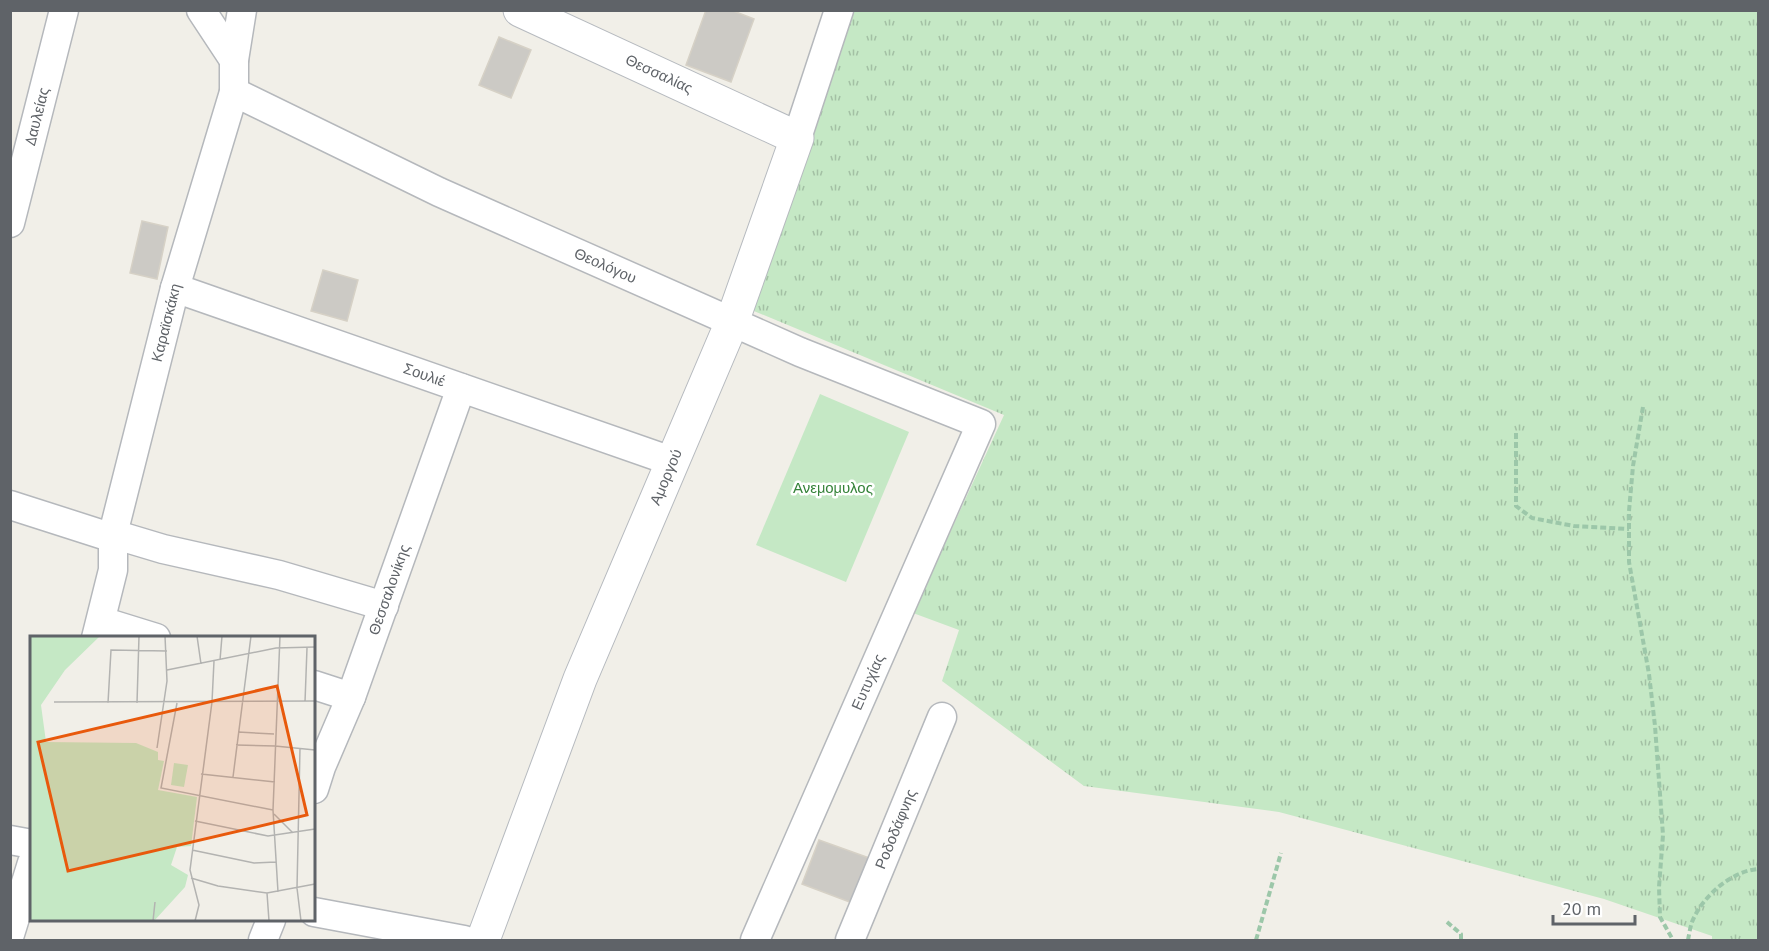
<svg xmlns="http://www.w3.org/2000/svg" width="1769" height="951" font-family="'PT Sans',sans-serif">
<style>
.grass{fill:url(#grass-tufts)}
.park{fill:#c5e8c5}
.building{fill:#cccac5;stroke:#d6d1c6;stroke-width:1.5}
.lines{fill:none;stroke-linecap:round;stroke-linejoin:round}
.street-casing{stroke:#b5b8bc;stroke-width:31}
.secondary-casing{stroke:#b6babf;stroke-width:35}
.path{stroke:#9cc7a9;stroke-width:4;stroke-dasharray:6 3;stroke-linecap:butt}
.street{stroke:#fff;stroke-width:28}
.secondary{stroke:#fff;stroke-width:33}
.labels{text-anchor:middle;stroke-width:5;stroke-linejoin:round;paint-order:stroke}
.street-label{font-size:15px;fill:#5f6368;stroke:#fff}
.park-label{font-size:15px;fill:#348238;stroke:#fff}
.inset-road{fill:none;stroke:#b3b3b1;stroke-width:1.5}
.view{fill:#e8590c;fill-opacity:0.15;stroke:#e8590c;stroke-width:3}
.inset-edge{fill:none;stroke:#5f6368;stroke-width:3}
</style>
<defs>
<pattern id="grass-tufts" width="24" height="20" patternUnits="userSpaceOnUse" patternTransform="scale(1.5)"><rect width="24" height="20" fill="#c5e8c5"/><path d="M3 7l-1-3M5 7V3M7 7l1-3M15 17l-1-3M17 17v-4M19 17l1-3" fill="none" stroke="#a3c0a4"/></pattern>
</defs>
<rect width="100%" height="100%" fill="#f1efe8"/>
<path class="grass" d="M 850,11 L 1758,11 L 1758,940 L 1712,940 L 1712,936 L 1604,899 L 1279,812 L 1084,786 L 942,681 L 959,630 L 913,613 L 1004,415 L 742,306 Z"/>
<path class="park" d="M 820,394 L 909,432 L 846,582 L 756,545 Z"/>
<path class="building" d="M 706,10 L 731,10 L 754,19 L 731,82 L 686,65 Z
M 499,37 L 531,50 L 511,98 L 479,85 Z
M 142,221 L 168,227 L 157,279 L 130,273 Z
M 323,270 L 358,280 L 347,321 L 311,311 Z
M 819,840 L 872,859 L 855,904 L 802,884 Z"/>
<g class="lines">
<g class="street-casing">
<g id="street">
<path d="M 201,10 L 234,60"/>
<path id="s1" d="M 234,92 L 439,192 L 800,352 L 981,424 L 755,940"/>
<path d="M 797,138 L 839,10"/>
<path id="s2" d="M 10,223 L 64,10"/>
<path id="s3" d="M 175,288 L 674,462"/>
<path d="M 10,505 L 113,538"/>
<path d="M 113,534 L 163,549 L 279,575 L 384,606"/>
<path d="M 101,621 L 156,638"/>
<path id="s4" d="M 96,638 L 113,570 L 113,534 L 175,288 L 234,92 L 234,60 L 242,10"/>
<path d="M 314,685 L 351,697"/>
<path id="s5" d="M 314,789 L 321,767 L 351,697 L 461,388"/>
<path d="M 10,840 L 32,844"/>
<path d="M 314,912 L 464,940"/>
<path d="M 10,934 L 32,863"/>
<path d="M 263,940 L 271,920"/>
<path id="s6" d="M 850,940 L 942,717"/>
</g>
</g>
<g class="secondary-casing">
<g id="secondary">
<path id="s7" d="M 483,940 L 580,679 L 732,322 L 797,138 L 520,10"/>
</g>
</g>
<path class="path" d="M 1643,407 L 1633,466 L 1629,511 L 1629,562 L 1649,674 L 1655,726 L 1663,835 L 1659,887 L 1660,917 L 1673,940
M 1516,433 L 1516,506 L 1532,518 L 1574,526 L 1629,529
M 1447,922 L 1461,934 L 1461,940
M 1256,940 L 1281,853
M 1688,940 C 1689,935 1690,928 1692,922 C 1702,897 1731,871 1758,869"/>
<use href="#street" class="street"/>
<use href="#secondary" class="secondary"/>
</g>
<g class="labels">
<g class="street-label">
<text transform="translate(659 74) rotate(25)" y="5">Θεσσαλίας</text>
<text dy="5" stroke="none"><textPath href="#s2" startOffset="110">Δαυλείας</textPath></text>
<text dy="5" stroke="none"><textPath href="#s1" startOffset="410">Θεολόγου</textPath></text>
<text dy="5" stroke="none"><textPath href="#s4" startOffset="324">Καραϊσκάκη</textPath></text>
<text dy="5" stroke="none"><textPath href="#s3" startOffset="264">Σουλιέ</textPath></text>
<text dy="5" stroke="none"><textPath href="#s7" startOffset="498">Αμοργού</textPath></text>
<text dy="5" stroke="none"><textPath href="#s5" startOffset="213">Θεσσαλονίκης</textPath></text>
<text transform="translate(868 682) rotate(-66)" y="5">Ευτυχίας</text>
<text dy="5" stroke="none"><textPath href="#s6" startOffset="120">Ροδοδάφνης</textPath></text>
</g>
<g class="park-label">
<text x="833" y="493">Ανεμομυλος</text>
</g>
</g>
<g transform="translate(30 636)">
<rect width="285" height="285" fill="#f1efe8"/>
<path d="M 0,0 L 70,0 L 35,34 L 11,69 L 16,106 L 106,107 L 128,116 L 128,124 L 134,125 L 128,154 L 167,161 L 161,210 L 147,211 L 141,229 L 158,239 L 155,251 L 124,285 L 0,285 Z" fill="#c5e8c5"/>
<path d="M 144,127 L 158,129 L 154,151 L 141,149 Z" fill="#c5e8c5"/>
<path class="inset-road" d="M 167,0 L 171,28M 190,24 L 192,0M 137,34 L 246,12 L 285,11M 24,66 L 285,65M 275,66 L 277,12M 78,67 L 81,14 L 137,15M 107,67 L 109,0M 147,67 L 131,152 L 243,174M 208,96 L 244,98M 206,109 L 245,110M 245,110 L 285,114M 127,112 L 137,45 L 135,0M 270,112 L 267,252 L 271,285M 171,138 L 245,146M 203,141 L 221,0M 244,178 L 263,197M 165,185 L 238,200 L 285,193M 162,214 L 224,227 L 246,226M 161,242 L 188,250 L 237,257 L 285,248M 248,256 L 243,174 L 250,0M 237,257 L 239,285M 123,285 L 125,266M 165,285 L 169,269 L 160,234 L 182,66 L 184,25"/>
<path class="view" d="M 247,50 L 277,179 L 38,235 L 8,106 Z"/>
<rect width="285" height="285" class="inset-edge"/>
</g>
<rect width="1769" height="951" fill="none" stroke="#5f6368" stroke-width="24"/>
<path d="M1553 915v9h82v-9" fill="none" stroke="#5f6368" stroke-width="3"/>
<text x="1562" y="915" font-size="18" fill="#5f6368" stroke="#ffffff" stroke-width="4.5" paint-order="stroke">20 m</text>
</svg>
